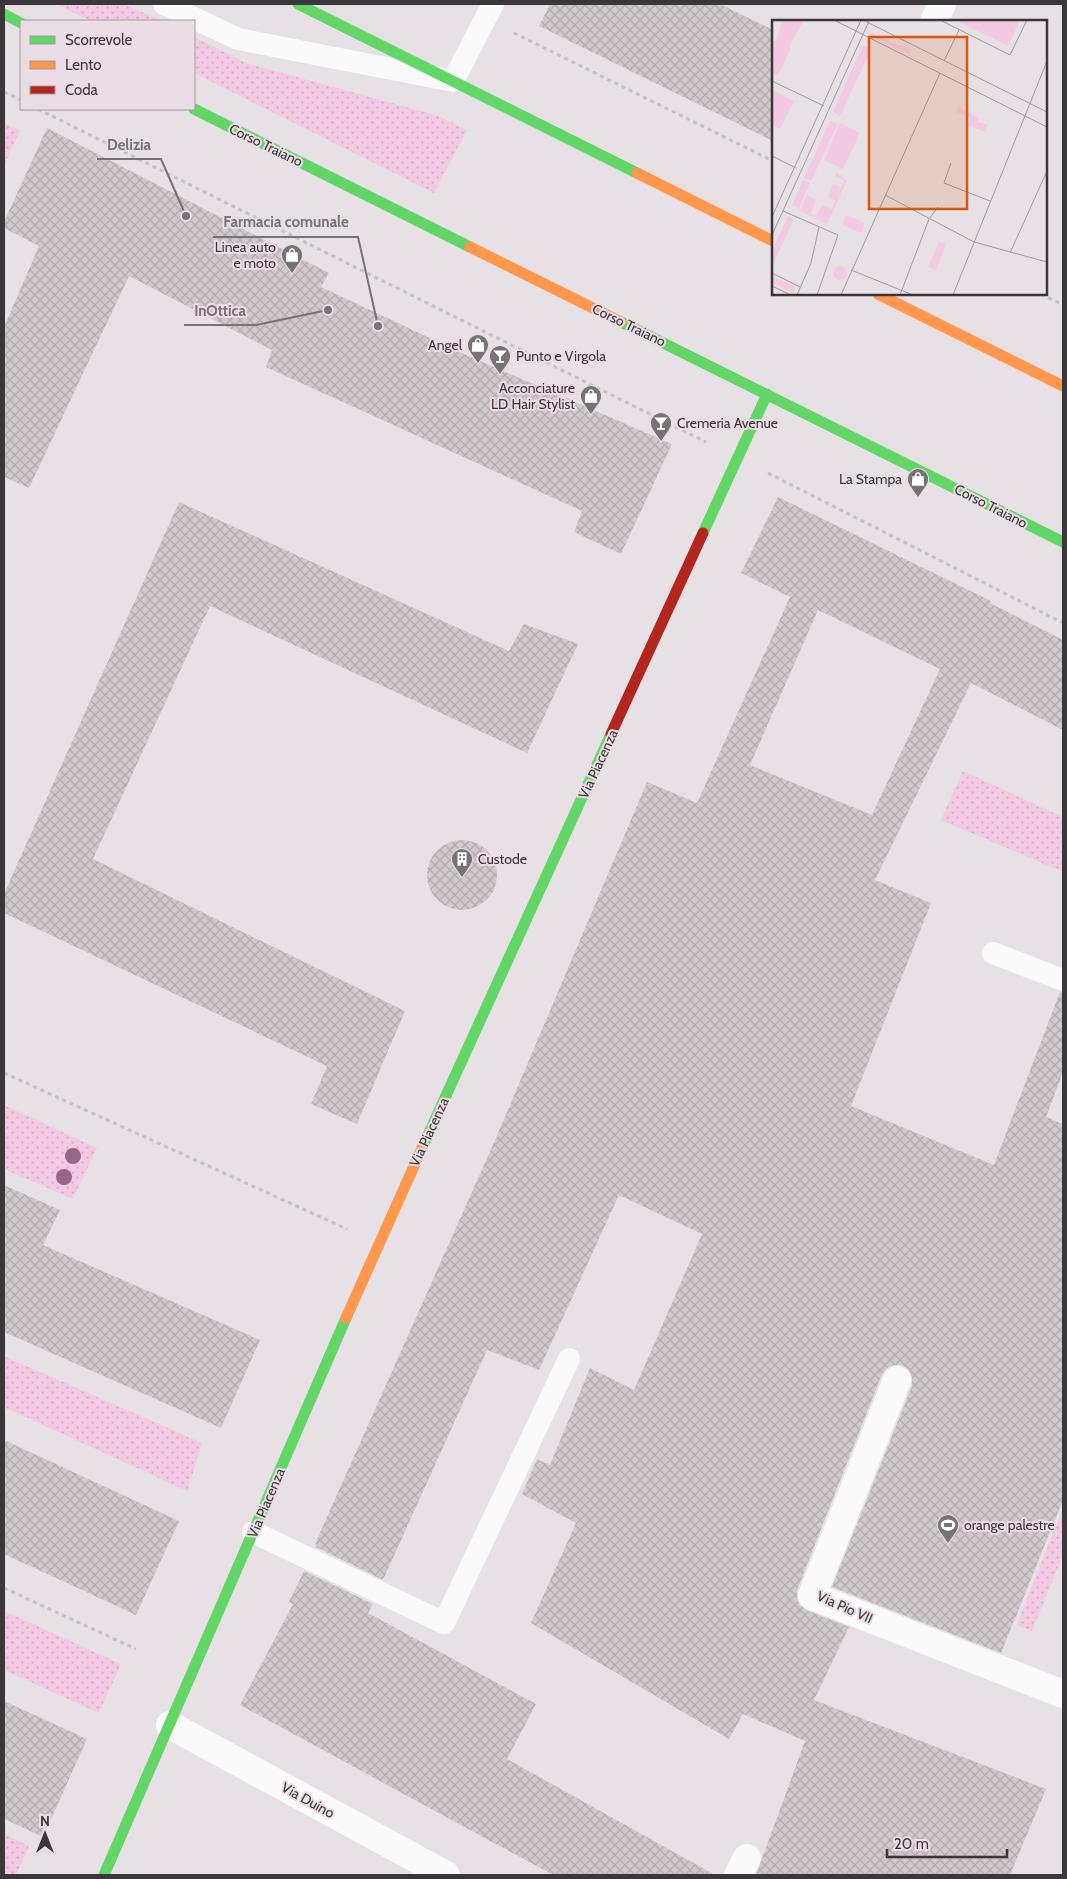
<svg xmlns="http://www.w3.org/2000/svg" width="1067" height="1879" font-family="Cabin,sans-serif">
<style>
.grass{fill:url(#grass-dots)}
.building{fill:url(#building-cross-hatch);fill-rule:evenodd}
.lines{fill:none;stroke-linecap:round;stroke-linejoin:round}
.path{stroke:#c4c2c3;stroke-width:3;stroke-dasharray:4 4;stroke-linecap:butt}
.lane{stroke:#fbfafb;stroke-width:22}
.street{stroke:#fbfafb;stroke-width:28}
.fast{stroke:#63d668;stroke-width:11}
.slow{stroke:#ff974d;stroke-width:11}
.jam{stroke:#b3261e;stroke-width:11}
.tree{fill:#966589}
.labels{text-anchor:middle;stroke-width:4;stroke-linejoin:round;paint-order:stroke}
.street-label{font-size:14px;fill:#3b3639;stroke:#eadde5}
.poi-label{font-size:14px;fill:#3b3639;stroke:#eadde5;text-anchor:end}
.inset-road{fill:none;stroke:#a29ca0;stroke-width:1}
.view{fill:#d75610;fill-opacity:0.15;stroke:#d75610;stroke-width:2.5}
.inset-edge{fill:none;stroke:#3b3639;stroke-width:2.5}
.leader{fill:none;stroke:#777275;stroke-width:2}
.callout-dot{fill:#777275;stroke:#eadde5;stroke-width:2}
.callout-label{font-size:15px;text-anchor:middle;font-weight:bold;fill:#777275;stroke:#eadde5;stroke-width:4;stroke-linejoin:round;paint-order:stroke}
</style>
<defs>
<pattern id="grass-dots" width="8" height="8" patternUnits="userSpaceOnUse" patternTransform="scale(1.25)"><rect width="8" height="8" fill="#f4c9e3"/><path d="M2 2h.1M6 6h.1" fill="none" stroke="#d2adc4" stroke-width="1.8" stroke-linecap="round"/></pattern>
<pattern id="building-cross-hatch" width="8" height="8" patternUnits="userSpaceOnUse" patternTransform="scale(1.25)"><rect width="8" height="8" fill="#cfc9cc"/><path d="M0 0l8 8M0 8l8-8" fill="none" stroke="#b3adb0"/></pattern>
</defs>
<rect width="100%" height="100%" fill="#e7e0e4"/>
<path class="grass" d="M 56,4 L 125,4 L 161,21 L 91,21 Z
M 194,37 L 246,63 L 439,116 L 467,130 L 434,193 L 194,73 Z
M 4,123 L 20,130 L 4,166 Z
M 963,771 L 1063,817 L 1063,872 L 941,820 Z
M 4,1105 L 97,1148 L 73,1199 L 4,1169 Z
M 4,1356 L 202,1443 L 187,1491 L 4,1407 Z
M 1063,1508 L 1063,1555 L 1032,1631 L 1017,1625 Z
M 4,1611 L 121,1664 L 99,1713 L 4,1670 Z
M 4,1834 L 29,1846 L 16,1875 L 4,1875 Z"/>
<path class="building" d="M 550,4 L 720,4 L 773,30 L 773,141 L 539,26 Z
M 47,128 L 329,273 L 321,287 L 464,354 L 672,444 L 621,554 L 574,532 L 582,511 L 266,367 L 272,350 L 129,276 L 29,488 L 4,477 L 4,327 L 39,246 L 4,228 L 4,222 Z
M 778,497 L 991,601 L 990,603 L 1063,640 L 1063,730 L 971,683 L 875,880 L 931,903 L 851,1106 L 994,1165 L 1060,992 L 1063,993 L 1063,1072 L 1046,1117 L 1063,1124 L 1063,1500 L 1001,1653 L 832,1587 L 912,1386 L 912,1377 L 909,1370 L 902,1365 L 894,1365 L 887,1368 L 882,1374 L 797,1590 L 797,1598 L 800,1605 L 806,1610 L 849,1627 L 814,1700 L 1046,1789 L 1010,1875 L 756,1875 L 805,1741 L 743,1714 L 729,1739 L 531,1623 L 576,1523 L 522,1494 L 537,1459 L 550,1465 L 590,1368 L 634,1390 L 702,1234 L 619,1195 L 539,1370 L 487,1350 L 383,1580 L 316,1547 L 317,1545 L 315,1544 L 496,1138 L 647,782 L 697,803 L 790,597 L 741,573 ZM 818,610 L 940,669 L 872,815 L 750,765 Z
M 179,502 L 509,651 L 524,624 L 578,644 L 527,753 L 210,606 L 93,859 L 405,1011 L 357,1124 L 311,1104 L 327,1066 L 4,913 L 4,894 Z
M427 875a35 35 0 1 1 70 0a35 35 0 1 1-70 0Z
M 4,1185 L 60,1210 L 43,1245 L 260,1340 L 221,1428 L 4,1332 Z
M 4,1440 L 179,1521 L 136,1615 L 4,1554 Z
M 304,1571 L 373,1604 L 368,1613 L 536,1704 L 507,1759 L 715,1875 L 553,1875 L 240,1705 L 293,1604 L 289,1602 Z
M 4,1701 L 87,1739 L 43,1837 L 4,1819 Z"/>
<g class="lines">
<path class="path" d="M 514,33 L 773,161
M 4,92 L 21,100
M 38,109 L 706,442
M 1041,294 L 1063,305
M 768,473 L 1063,623
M 4,1073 L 347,1229
M 4,1588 L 136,1649"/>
<path class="lane" d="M 164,4 L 238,39 L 453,81 L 493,4
M 993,953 L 1063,980
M 253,1532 L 444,1623 L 569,1359"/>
<path class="street" d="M 934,21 L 942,4
M 897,1380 L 812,1596 L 1063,1694
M 170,1725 L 446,1875
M 738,1875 L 747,1858"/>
<path class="fast" d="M 298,4 L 637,173
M 4,14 L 21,23
M 194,109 L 470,247
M 621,322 L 1063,542
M 703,533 L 767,394
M 423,1146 L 611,734
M 104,1875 L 346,1318"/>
<path class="slow" d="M 637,173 L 773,241
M 470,247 L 621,322
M 878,294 L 1063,386
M 346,1318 L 423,1146"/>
<path class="jam" d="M 611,734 L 703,533"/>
</g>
<g class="tree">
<circle cx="73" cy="1156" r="8"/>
<circle cx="64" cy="1177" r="8"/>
</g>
<defs>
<g id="shop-pin" transform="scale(1.125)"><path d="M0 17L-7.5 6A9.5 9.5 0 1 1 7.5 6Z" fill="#777275" stroke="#eadde5"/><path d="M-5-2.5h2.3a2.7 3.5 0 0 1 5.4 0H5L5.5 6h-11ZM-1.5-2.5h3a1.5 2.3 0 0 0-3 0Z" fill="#fff"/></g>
<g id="bar-pin" transform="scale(1.125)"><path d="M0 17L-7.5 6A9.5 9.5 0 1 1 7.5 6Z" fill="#777275" stroke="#eadde5"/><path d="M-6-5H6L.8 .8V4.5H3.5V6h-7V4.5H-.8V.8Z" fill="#fff"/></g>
<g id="building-pin" transform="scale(1.125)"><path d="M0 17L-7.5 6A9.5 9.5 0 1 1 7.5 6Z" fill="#777275" stroke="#eadde5"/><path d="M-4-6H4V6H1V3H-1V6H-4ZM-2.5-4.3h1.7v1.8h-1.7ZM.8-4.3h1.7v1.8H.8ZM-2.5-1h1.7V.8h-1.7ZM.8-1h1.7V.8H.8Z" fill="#fff"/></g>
<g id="stadium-pin" transform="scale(1.125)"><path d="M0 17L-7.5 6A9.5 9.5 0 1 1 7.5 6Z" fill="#777275" stroke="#eadde5"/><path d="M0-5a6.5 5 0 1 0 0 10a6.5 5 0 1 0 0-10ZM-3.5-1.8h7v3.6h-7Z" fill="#fff"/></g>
</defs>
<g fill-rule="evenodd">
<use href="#shop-pin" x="292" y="255"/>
<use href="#shop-pin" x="478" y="345"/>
<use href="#bar-pin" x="500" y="356"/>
<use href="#shop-pin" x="591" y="396"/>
<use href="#bar-pin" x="661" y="423"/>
<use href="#shop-pin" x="918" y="479"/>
<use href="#building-pin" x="462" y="859"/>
<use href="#stadium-pin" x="948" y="1525"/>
</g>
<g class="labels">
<g class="street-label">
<text transform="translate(266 145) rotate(26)" y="5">Corso Traiano</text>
<text transform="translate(629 325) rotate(26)" y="5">Corso Traiano</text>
<text transform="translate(991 506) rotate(27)" y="5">Corso Traiano</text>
<text transform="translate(598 764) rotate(-65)" y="5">Via Piacenza</text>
<text transform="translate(429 1132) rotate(-65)" y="5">Via Piacenza</text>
<text transform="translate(266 1503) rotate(-67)" y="5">Via Piacenza</text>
<text transform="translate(845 1607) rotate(24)" y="5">Via Pio VII</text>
<text transform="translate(308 1800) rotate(29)" y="5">Via Duino</text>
</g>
<g class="poi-label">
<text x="276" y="252">Linea auto<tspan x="276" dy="16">e moto</tspan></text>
<text x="462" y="350">Angel</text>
<text x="516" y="361" text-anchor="start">Punto e Virgola</text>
<text x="575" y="393">Acconciature<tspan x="575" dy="16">LD Hair Stylist</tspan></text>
<text x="677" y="428" text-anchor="start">Cremeria Avenue</text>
<text x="902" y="484">La Stampa</text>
<text x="478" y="864" text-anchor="start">Custode</text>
<text x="964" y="1530" text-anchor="start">orange palestre</text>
</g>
</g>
<g transform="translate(772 20)">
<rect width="275" height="275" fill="#e7e0e4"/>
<path d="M 183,0 L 248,0 L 236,26 ZM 99,12 L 120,23 L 140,29 L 137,34 L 98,15 ZM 91,25 L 99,29 L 68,96 L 61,92 ZM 186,87 L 208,98 L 206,102 L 216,105 L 213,112 L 196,105 L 199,98 L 184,92 ZM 58,101 L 66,104 L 39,161 L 32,158 ZM 68,103 L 88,113 L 71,149 L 52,140 ZM 73,108 L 67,122 L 77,127 L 82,121 L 69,145 L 56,139 ZM 65,152 L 75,161 L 55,204 L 28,191 L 35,175 L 44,180 L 38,194 L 44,196 L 50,185 L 60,189 L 63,181 L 56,177 L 61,164 L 69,168 L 72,160 L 63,156 ZM 31,160 L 38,163 L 27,188 L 20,185 ZM 74,195 L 93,203 L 89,213 L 70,205 ZM 16,196 L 22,199 L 0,246 L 0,230 ZM 167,222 L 174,224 L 164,250 L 156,247 ZM 0,256 L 23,267 L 21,273 L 0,263 Z" fill="#f4c9e3" fill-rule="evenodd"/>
<path d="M 11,0 L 32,0 L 17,27 L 18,30 L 6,56 L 0,53 L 0,21 L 4,21 ZM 0,70 L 22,81 L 8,109 L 0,105 ZM 71,106 L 73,116 L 67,122 L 77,127 L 83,121 L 70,147 L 56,139 ZM61 253a7 7 0 1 1 14 0a7 7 0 1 1-14 0Z" fill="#f4c9e3"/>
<path class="inset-road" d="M 62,0 L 275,107M 91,0 L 275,92M 168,0 L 238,35 L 255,0M 172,41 L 187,10M 0,61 L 52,86M 0,136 L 24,148M 179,143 L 172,163 L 218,181M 113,175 L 202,222 L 275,242M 11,191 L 66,215 L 45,275M 0,197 L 89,0M 0,215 L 97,1M 238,233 L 275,151M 79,250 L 141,275M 0,253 L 28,267M 0,266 L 19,275M 25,275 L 39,243 L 47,207M 69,275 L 168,53M 128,275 L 157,199 L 166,187M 181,275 L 275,41"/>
<path class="view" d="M 97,17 L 195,17 L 195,189 L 97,189 Z"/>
<rect width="275" height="275" class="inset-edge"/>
</g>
<path class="leader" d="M186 216L161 159H97M378 326L358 237H213M328 310L256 325H184"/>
<g class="callout-dot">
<circle cx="186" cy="216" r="5"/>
<circle cx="378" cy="326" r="5"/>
<circle cx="328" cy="310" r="5"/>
</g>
<g class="callout-label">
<text x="129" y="150">Delizia</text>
<text x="286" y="227">Farmacia comunale</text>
<text x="220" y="316">InOttica</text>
</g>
<rect width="1067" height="1879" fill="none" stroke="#3b3639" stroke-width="10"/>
<rect x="20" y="20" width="175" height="90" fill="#eadde5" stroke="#a49aa0"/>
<rect x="30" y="36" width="25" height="8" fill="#63d668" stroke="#a49aa0"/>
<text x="65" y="45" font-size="15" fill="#3b3639">Scorrevole</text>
<rect x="30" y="61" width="25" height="8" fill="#ff974d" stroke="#a49aa0"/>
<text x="65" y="70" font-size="15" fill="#3b3639">Lento</text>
<rect x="30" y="86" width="25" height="8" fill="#b3261e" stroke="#a49aa0"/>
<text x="65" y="95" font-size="15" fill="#3b3639">Coda</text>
<g transform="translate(45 1834)" stroke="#eadde5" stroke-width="4" paint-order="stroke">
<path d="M0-4L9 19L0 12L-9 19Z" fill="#3b3639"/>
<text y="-8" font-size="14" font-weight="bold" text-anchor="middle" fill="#3b3639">N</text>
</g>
<path d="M887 1849v8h120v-8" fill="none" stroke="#3b3639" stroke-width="2.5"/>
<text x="894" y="1849" font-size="15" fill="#3b3639" stroke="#eadde5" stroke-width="4" paint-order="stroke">20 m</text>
</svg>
